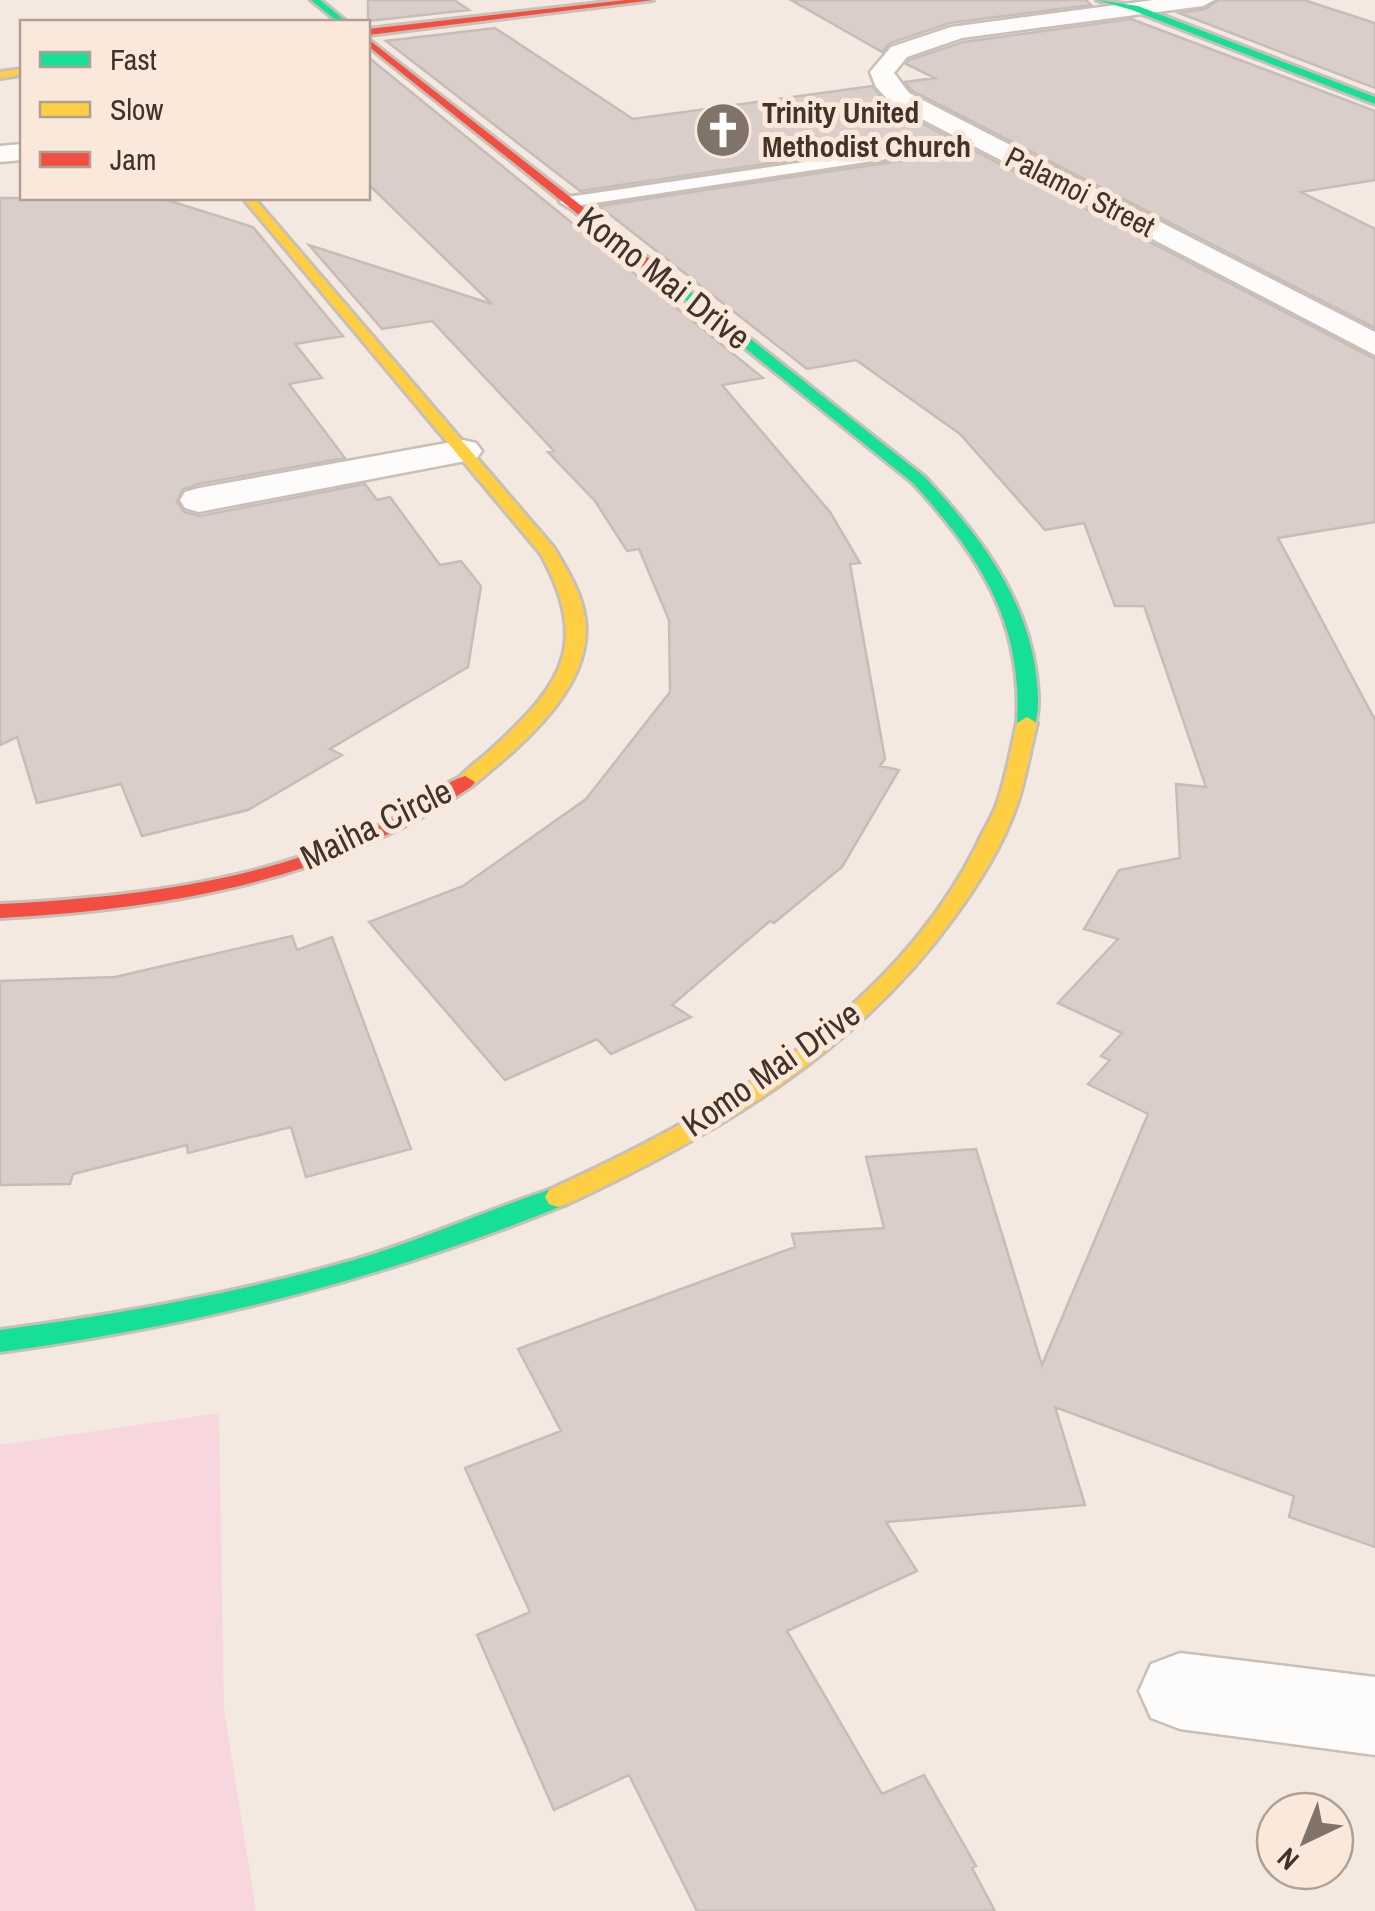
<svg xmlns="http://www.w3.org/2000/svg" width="1375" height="1911" font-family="'Archivo Narrow',sans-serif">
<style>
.green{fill:#f8d6dd}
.building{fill:#d9cec9;stroke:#c8bcb7;stroke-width:2.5}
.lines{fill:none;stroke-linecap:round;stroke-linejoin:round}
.lane-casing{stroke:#c8bfb7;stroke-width:6}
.street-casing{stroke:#c8bfb7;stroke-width:5}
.fast-casing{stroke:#c8bfb7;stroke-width:6}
.slow-casing{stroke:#c8bfb7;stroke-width:6}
.jam-casing{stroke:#c8bfb7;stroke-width:6}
.lane{fill:#fdfcfa;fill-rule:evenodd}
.street{fill:#fdfcfa;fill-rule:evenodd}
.fast{fill:#16e098;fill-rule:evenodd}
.slow{fill:#ffcf43;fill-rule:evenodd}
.jam{fill:#f24e42;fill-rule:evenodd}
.labels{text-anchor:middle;stroke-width:10;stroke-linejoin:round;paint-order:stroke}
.far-poi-label{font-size:30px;font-weight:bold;fill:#40342a;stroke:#fae8da;text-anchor:start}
.far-street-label{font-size:30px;fill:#40342a;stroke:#fae8da}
.street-label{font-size:35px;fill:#40342a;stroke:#fae8da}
</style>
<rect width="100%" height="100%" fill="#f3e9e1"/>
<path class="green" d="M 219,1413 L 224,1709 L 256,1911 L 0,1911 L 0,1445 Z"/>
<path class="building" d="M 368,0 L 454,0 L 469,10 L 368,21 Z
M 791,0 L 1086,0 L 1091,5 L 950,23 L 890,43 L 882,52 Z
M 1218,0 L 1304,0 L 1375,23 L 1375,88 L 1179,13 L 1205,9 Z
M 1131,19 L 1375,111 L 1375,180 L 1301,192 L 1375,229 L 1375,328 L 911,90 L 905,82 L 935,78 L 906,64 L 909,60 L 963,42 Z
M 495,28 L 633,119 L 872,86 L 889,106 L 948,137 L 580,191 L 386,41 Z
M 368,57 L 763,378 L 722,385 L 830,512 L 860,563 L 850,564 L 885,759 L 880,766 L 899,770 L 842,867 L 774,923 L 770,921 L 672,1005 L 691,1017 L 611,1054 L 597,1039 L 505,1080 L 369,922 L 463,886 L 586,799 L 670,692 L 669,620 L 639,549 L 627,551 L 595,501 L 548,452 L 554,451 L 432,321 L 382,329 L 309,245 L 492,304 L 368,184 Z
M 973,150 L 1375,359 L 1375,522 L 1278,538 L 1375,720 L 1375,1547 L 1289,1517 L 1294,1496 L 1055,1407 L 1085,1505 L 886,1522 L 917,1571 L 787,1631 L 882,1794 L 924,1775 L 976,1866 L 972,1868 L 995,1911 L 697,1911 L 629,1775 L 554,1810 L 477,1635 L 530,1612 L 465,1468 L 561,1431 L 518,1349 L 795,1247 L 792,1234 L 884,1228 L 866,1157 L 976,1149 L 1042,1365 L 1148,1114 L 1088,1084 L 1110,1060 L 1101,1056 L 1122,1033 L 1058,1003 L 1118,939 L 1084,929 L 1119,870 L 1180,858 L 1176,784 L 1206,787 L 1144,606 L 1115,606 L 1084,523 L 1045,530 L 960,434 L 856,360 L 807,369 L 599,206 Z
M 0,198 L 161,198 L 253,227 L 343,336 L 295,344 L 322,378 L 289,384 L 345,458 L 198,484 L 182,490 L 177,502 L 184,512 L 200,516 L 365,484 L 377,500 L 390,497 L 440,565 L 461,561 L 481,586 L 468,667 L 330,749 L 342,755 L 248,810 L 142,836 L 121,784 L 37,803 L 17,737 L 0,745 Z
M 292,936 L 297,950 L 332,937 L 411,1149 L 306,1177 L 291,1127 L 188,1153 L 187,1145 L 73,1174 L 70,1184 L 0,1185 L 0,981 L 115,977 Z"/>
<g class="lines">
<g class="lane-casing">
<path id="lane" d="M 980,136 L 988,141 L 985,144 L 568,207 L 560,202 L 568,197 Z"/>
</g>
<g class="street-casing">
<path id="street" d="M 1154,0 L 1214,0 L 1203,6 L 962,38 L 907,57 L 894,73 L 909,93 L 1375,332 L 1375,355 L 891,103 L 876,87 L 870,72 L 891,47 L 951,27 Z
M 22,144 L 22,160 L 0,162 L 0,146 Z
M 463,440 L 476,443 L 482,451 L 476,459 L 199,512 L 185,508 L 180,500 L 185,492 L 199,488 Z
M 1180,1653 L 1375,1677 L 1375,1755 L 1180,1729 L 1151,1718 L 1139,1691 L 1151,1664 Z"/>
</g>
<g class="fast-casing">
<path id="fast" d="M 311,0 L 320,0 L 347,22 L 338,22 Z
M 1097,0 L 1138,6 L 1375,97 L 1375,104 L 1132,10 Z
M 644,261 L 652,261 L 925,477 C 977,533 1026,595 1036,674 C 1038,691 1040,712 1034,727 L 1027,729 L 1017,723 C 1023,621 980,557 913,483 L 644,267 Z
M 558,1187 L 567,1190 L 571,1197 L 567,1204 C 381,1280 199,1325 0,1352 L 0,1330 C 118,1314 235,1294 350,1261 C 421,1241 488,1209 558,1187 Z"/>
</g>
<g class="slow-casing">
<path id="slow" d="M 22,69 L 22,75 L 0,78 L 0,72 Z
M 243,198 L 254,198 L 554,548 C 567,570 582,594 585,619 C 594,688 519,747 472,786 L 465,788 L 455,782 C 467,768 483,758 496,745 C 566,681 588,641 541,554 Z
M 1027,717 L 1037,723 C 1030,750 1026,778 1017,804 C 1003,845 979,883 954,917 C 857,1052 715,1135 567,1204 L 558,1207 L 549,1204 L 545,1197 L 549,1190 C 715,1114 892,1015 977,845 C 983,831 992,818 997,804 C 1006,778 1011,750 1017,723 Z"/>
</g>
<g class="jam-casing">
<path id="jam" d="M 626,0 L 653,0 L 368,35 L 368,29 Z
M 368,39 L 652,261 L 652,267 L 644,267 L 368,46 Z
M 465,776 L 475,782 L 472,786 C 333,881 166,909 0,918 L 0,904 C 121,898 247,884 358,835 C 377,827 396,818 413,808 C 430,798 446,781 465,776 Z"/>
</g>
<use href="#lane" class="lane"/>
<use href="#street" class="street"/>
<use href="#fast" class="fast"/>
<use href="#slow" class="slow"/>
<use href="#jam" class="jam"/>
</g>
<defs>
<g id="church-disc" transform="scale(2.875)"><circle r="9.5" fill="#7f736a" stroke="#fae8da"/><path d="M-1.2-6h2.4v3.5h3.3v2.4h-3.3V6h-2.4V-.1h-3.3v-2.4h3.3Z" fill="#fff"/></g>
</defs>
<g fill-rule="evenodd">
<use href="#church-disc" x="723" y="130"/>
</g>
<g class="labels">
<g class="far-poi-label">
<text x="762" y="123">Trinity United<tspan x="762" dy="34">Methodist Church</tspan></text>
</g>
<g class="far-street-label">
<text transform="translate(1080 192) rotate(27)" y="10">Palamoi Street</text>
</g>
<g class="street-label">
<text transform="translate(664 278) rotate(38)" y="12">Komo Mai Drive</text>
<text transform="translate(376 824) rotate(-26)" y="12">Maiha Circle</text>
<text transform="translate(771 1069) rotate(-35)" y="12">Komo Mai Drive</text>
</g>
</g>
<rect x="20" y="20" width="350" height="180" fill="#fae8da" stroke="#b0a094" stroke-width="2.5"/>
<rect x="40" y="52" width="50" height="15" fill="#16e098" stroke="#b0a094" stroke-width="2.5"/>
<text x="110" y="70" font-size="30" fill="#40342a">Fast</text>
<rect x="40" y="102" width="50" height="15" fill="#ffcf43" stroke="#b0a094" stroke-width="2.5"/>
<text x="110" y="120" font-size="30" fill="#40342a">Slow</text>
<rect x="40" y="152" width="50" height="15" fill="#f24e42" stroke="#b0a094" stroke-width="2.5"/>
<text x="110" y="170" font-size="30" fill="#40342a">Jam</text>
<g transform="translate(1305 1841) rotate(223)"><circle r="48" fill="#fae8da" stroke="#b0a094" stroke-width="2.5"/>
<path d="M0-8L18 38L0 25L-18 38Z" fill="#7f736a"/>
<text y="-15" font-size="28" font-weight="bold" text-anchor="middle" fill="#40342a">N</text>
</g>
</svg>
